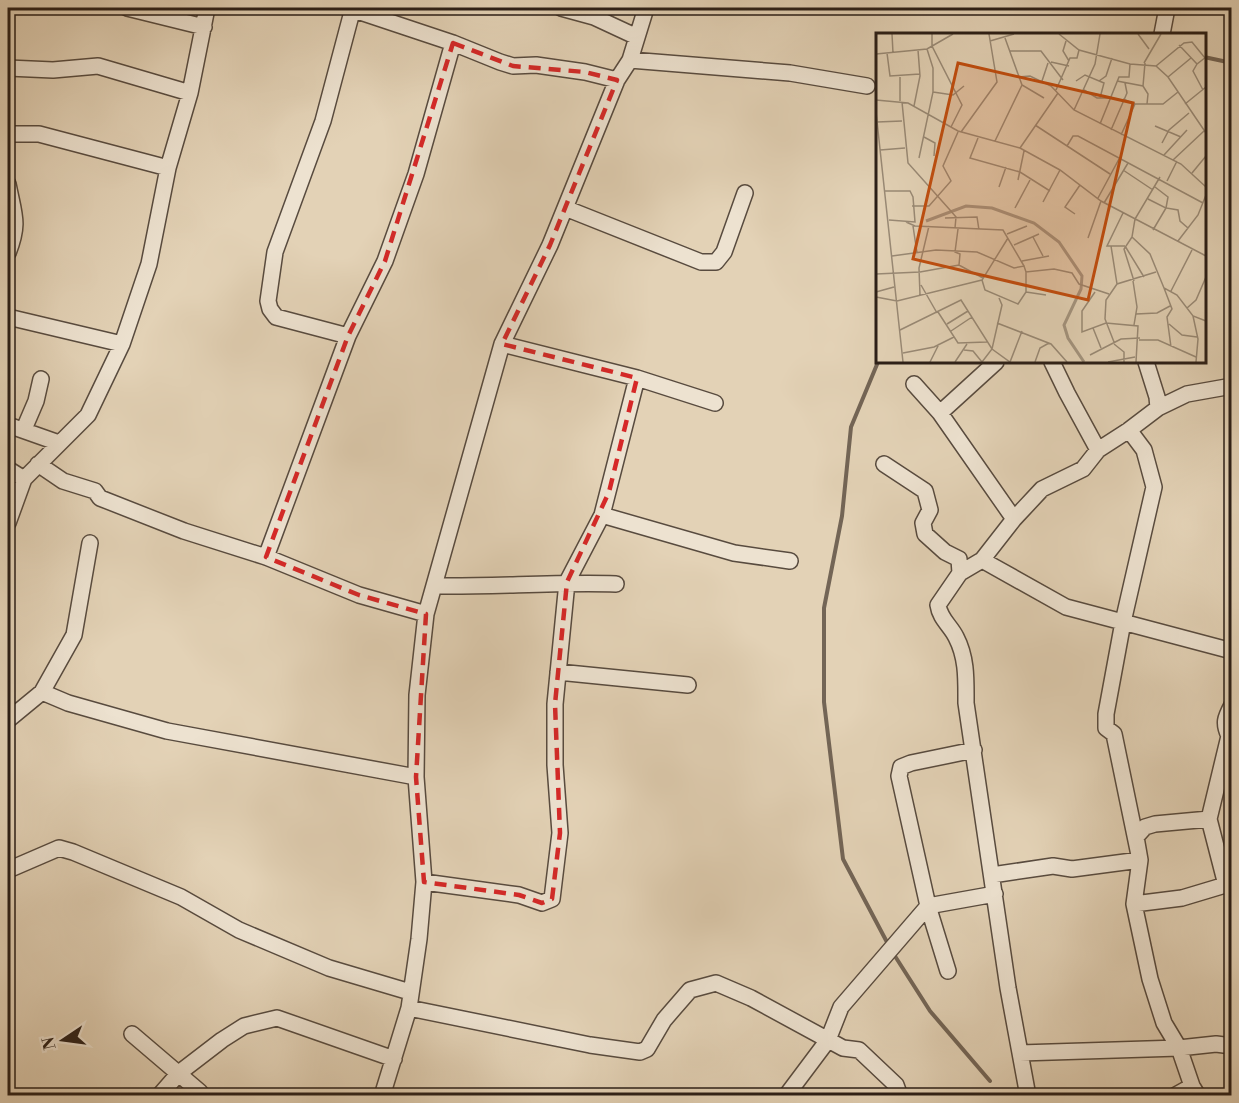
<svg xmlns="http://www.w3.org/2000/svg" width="1239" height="1103" font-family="'Libre Bodoni',serif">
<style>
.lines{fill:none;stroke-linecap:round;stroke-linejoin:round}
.stream{stroke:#736556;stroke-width:4}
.minor-casing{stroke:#584b3f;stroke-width:18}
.minor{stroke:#ede2d0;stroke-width:15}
.marked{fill:none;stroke:#d62828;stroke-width:4.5;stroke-dasharray:12 8;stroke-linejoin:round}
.inset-river{fill:none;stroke:#a49580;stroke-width:3}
.inset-road{fill:none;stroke:#998a76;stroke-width:1.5}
.view{fill:#c24d0e;fill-opacity:0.15;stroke:#c24d0e;stroke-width:3}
.inset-edge{fill:none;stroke:#2a1e17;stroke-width:3}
</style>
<rect width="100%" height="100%" fill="#e3d2b6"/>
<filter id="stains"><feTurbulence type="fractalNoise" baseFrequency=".00333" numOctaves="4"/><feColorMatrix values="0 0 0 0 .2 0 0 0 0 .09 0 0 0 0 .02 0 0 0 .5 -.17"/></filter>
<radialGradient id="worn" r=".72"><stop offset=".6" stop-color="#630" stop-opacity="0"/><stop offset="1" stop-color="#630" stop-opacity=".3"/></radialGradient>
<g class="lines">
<path class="stream" d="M 1204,57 L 1232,63
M 878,362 L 851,427 L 842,516 L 824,608 L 824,702 L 843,859 L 889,946
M 893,953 L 930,1011 L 990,1081"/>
<g class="minor-casing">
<path id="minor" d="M 127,8 L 204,27
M 561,8 L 594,17 L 637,37
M 354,10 L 453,43 L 500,62 L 513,66 L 536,65 L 585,72 L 617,80
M 1162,34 L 1167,8
M 630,60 L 790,73 L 867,86
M 8,68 L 53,70 L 98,66 L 190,93
M 8,134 L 39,134 L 168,168
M 8,184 C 14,215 20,223 8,253
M 565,208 L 701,262 L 716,262 L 724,252 L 745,193
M 8,317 L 122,344
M 348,336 L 276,317 L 270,309 L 268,301 L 275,252 L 323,121 L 353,8
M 502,344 L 637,378 L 715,403
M 1052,362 L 1067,393 L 1098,450
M 1146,362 L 1157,397 L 1158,408
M 914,384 L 940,413 L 1014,519
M 940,413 L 996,362
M 8,425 L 59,443
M 24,429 L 36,401 L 41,379
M 38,464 L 63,481 L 95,491 L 100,498 L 184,531 L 266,557 L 359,595 L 426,614
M 884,464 L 925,491 L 930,510 L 923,523 L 925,534 L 945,552 L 959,559 L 960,573
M 8,469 L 24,479
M 602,515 L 734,553 L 790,561
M 8,523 L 24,479 L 88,415 L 122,344 L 149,264 L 168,168 L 190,93 L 207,8
M 266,557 L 348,336 L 385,261 L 416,174 L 453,43
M 982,560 L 1066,607 L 1232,651
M 435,586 C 495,587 555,582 616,584
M 558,672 L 688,685
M 42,692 L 68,703 L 167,731 L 416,777
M 8,720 L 42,692 L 74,635 L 90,543
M 8,870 L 59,848 L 73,852 L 181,897 L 239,930 L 329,968 L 410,992
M 992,875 L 1053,866 L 1072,869 L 1140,860 L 1136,837 L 1145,827 L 1155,824 L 1209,819
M 424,882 L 519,895 L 542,903 L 552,899 L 560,833 L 555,765 L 555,704 L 567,582 L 602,515 L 637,378
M 1226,885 L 1209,819 L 1229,736 C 1223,723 1225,718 1232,705
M 1134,904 L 1182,898 L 1232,883
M 948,971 L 928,906 L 899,776 L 901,767 L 911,763 L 974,750
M 409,1008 L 590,1045 L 640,1052 L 647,1049 L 664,1020 L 690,990 L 716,983 L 751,998 L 843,1048 L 859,1050 L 896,1085 L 900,1096
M 132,1034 L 200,1092 L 201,1096
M 1020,1053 L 1179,1048 L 1216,1044 L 1232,1046
M 159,1096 L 179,1073 L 222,1040 L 244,1026 L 277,1018 L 394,1059
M 382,1096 L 409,1008 L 419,939 L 424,882 L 416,777 L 417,695 L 426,614 L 502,344 L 550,245 L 617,80 L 630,60 L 646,8
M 786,1096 L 828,1040 L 841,1007 L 928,906 L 995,894
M 1028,1096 L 1008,988 L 966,703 C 966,680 967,658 956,637 C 950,625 940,619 938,605 L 960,573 L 982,560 L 1014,519 L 1042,489 L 1083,469 L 1098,450 L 1129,430
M 1174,1096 L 1192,1086
M 1198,1096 L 1192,1086 L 1179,1048 L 1164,1023 L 1150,979 L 1134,904 L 1140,860 L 1114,734 L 1106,728 L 1106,714 L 1123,622 L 1154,487 L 1144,450 L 1129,430 L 1158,408 L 1187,394 L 1232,386"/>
</g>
<use href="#minor" class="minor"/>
</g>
<path class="marked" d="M 453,43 L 513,66 L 585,72 L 617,80 L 550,245 L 502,344 L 637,378 L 609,492 L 567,582 L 555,704 L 560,833 L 552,899 L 542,903 L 519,895 L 424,882 L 416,777 L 426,614 L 359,595 L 266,557 L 348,336 L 385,261 Z"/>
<g transform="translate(876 33)">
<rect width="330" height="330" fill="#e3d2b6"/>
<path class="inset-river" d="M 50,188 L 90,173 L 116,175 L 158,190 L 183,209 L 206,243 L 205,256 L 188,292 L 192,305 L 208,329"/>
<path class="inset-road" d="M 16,1 L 17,20M 56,1 L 56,13 L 86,72 L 75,94M 183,1 L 203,17 L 254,31 L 280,33 L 292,44 L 330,100M 262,1 L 273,16M 129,5 L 146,52 L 168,65M 114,8 L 138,1M 190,8 L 187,18 L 193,28M 303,12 L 321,31 L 330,24M 134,18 L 165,18 L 187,47M 11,20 L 14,43 L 44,41M 0,21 L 51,16 L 77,1M 175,29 L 193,33M 268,30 L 285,1M 321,31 L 317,38 L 327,57M 280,33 L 308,10 L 316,9 L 329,25M 142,44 L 154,43 L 175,53 L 198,77 L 305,131 L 330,154M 292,44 L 315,25M 166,48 L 172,30M 200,48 L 209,42 L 228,50 L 224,65M 223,48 L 230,43 L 236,25M 241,48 L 267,53 L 272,61 L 271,71M 267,53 L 269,30M 180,57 L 194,25 L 201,25 L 203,17M 208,57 L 221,65 L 236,65M 57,59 L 77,62 L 88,53M 247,66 L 259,71 L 287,71 L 302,59M 0,67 L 32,70 L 82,98 L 144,115 L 184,137 L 225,168 L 330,223M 24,68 L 24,44M 26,69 L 32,130 L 74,177 L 80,184 L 79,195M 309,71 L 330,54M 38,73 L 44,43 L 42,17M 198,77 L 219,31 L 224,1M 0,79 L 27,329M 1,89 L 26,88M 224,91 L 243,44 L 253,44 L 254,31M 159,92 L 234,141M 279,93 L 305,104M 235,97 L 251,60 L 249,50M 85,99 L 121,49 L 113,1M 245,102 L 259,71M 48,104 L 59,110 L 58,123M 102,105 L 94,125 L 144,139 L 174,158M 119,108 L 146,52M 286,110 L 293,97 L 313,80M 191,113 L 197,103 L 202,103 L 327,170M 144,115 L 182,60M 4,117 L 29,115M 288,122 L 311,97M 43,125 L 57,59 L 57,35 L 51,16M 297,127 L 328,98M 247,137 L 277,157M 316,140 L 330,123M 284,144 L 259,186 L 256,204 L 274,221 L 288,255 L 301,262 L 317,283 L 330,288M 142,147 L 148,118M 291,148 L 301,128M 123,154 L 130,134M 279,154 L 292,164 L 290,175 L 302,177 L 304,188 L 312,195M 9,158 L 34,158 L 37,164 L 39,189 L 13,187M 222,165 L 243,126M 272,166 L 290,175 L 277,197M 167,169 L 184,137M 228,170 L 252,130M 36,173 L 53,173 L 75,148 L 67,133 L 82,99M 139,175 L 154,147M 247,180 L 231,213 L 249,213M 199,181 L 189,174 L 204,152M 69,185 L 101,184 L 103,197M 30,189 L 39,193 L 127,197 L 148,233M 37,193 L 41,220M 82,196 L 79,219 L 84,221 L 83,232M 131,201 L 151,193M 157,204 L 167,223M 256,204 L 248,216 L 258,248M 132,205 L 106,247 L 109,257 L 142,271 L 150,259 L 150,239M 212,205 L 225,168M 302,208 L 322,182 L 330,162M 138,212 L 163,201M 235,213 L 241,251M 249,213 L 268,244M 16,223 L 60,217 L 101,219 L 138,235 L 148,233 L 150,239 L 178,236 L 196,240 L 203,251 L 233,261M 146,228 L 173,223M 0,241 L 44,239 L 83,232 L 107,245M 257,248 L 261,274 L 258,292M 45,252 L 61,280M 288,255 L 296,276 L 291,284 L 295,314M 295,258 L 316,217M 0,259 L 18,254M 150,259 L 170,262M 219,259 L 206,278 L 206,299 L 230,290 L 262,293 L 260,329M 44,262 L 43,235 L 53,193M 0,264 L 21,268 L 106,247M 311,275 L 320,267 L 330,244M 62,279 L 82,310 L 111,309M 260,281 L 281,280 L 294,273M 317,283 L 322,306 L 320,329M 121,290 L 175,311 L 191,329M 71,291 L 92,278M 293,291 L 306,302 L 321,304M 217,295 L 225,315M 24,297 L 85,267 L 116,316 L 134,329 L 146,298M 75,298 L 96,284M 263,307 L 282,307 L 320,324M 238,309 L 229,286 L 230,267 L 241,251 L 280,239M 238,311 L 248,319 L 248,329M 88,317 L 97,318 L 106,329 L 116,316 L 126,272 L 123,265M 27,320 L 58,314 L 78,304M 214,322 L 245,306 L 264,305M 54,329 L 63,311M 79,329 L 91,311M 159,329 L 164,315 L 173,310M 232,329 L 259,324"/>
<path class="view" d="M 82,30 L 257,70 L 212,267 L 37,226 Z"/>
<rect width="330" height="330" class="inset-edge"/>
</g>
<rect width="1239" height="1103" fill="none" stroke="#e3d2b6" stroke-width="30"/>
<rect x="9" y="9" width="1221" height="1085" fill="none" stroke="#2a1e17" stroke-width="3"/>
<rect x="15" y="15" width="1209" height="1073" fill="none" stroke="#2a1e17" stroke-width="1.5"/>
<g transform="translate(63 1040) rotate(257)" stroke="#ede2d0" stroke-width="4.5" paint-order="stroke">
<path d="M0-4.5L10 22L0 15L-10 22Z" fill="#2a1e17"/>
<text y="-9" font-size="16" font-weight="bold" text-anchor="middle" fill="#2a1e17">N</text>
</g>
<rect width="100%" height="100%" filter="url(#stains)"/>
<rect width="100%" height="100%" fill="url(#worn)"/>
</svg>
